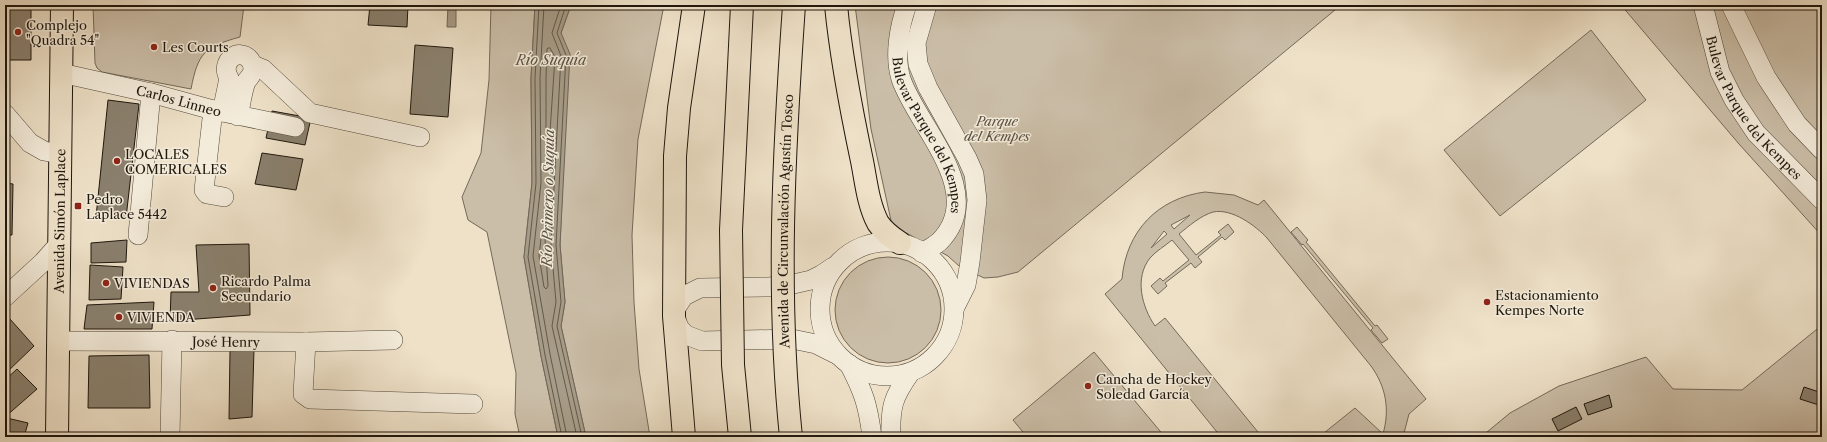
<svg xmlns="http://www.w3.org/2000/svg" width="1827" height="442" font-family="'Libre Caslon Text',serif">
<style>
.green{fill:#cbbea8;stroke:#746a5a;fill-rule:evenodd}
.water{fill:#a79c88;stroke:#706657}
.lines{fill:none;stroke-linecap:round;stroke-linejoin:round}
.shore{stroke:#62594a;stroke-width:1}
.building{fill:#8a806e;stroke:#1e160d}
.minor-casing{stroke:#52493c;stroke-width:20}
.major-casing{stroke:#1e160d;stroke-width:24}
.highway-casing{stroke:#1e160d;stroke-width:24}
.minor{stroke:#f4ecdb;stroke-width:19}
.major{stroke:#eee1c8;stroke-width:22}
.highway{stroke:#eee1c8;stroke-width:22}
.highway-bridge-casing{stroke:#1e160d;stroke-width:24;stroke-linecap:butt}
.highway-bridge{stroke:#eee1c8;stroke-width:22}
.poi-dot{fill:#8f2418;stroke:#f4ecdb;stroke-width:1.5}
.labels{text-anchor:middle;stroke-width:3;stroke-linejoin:round;paint-order:stroke}
.poi-label{font-size:13px;fill:#1e160d;stroke:#f4ecdb;text-anchor:start}
.street-label{font-size:13px;fill:#1e160d;stroke:#f4ecdb}
.park-label{font-size:13px;font-style:italic;fill:#5b5143;stroke:#f4ecdb}
.water-label{font-size:14px;font-style:italic;fill:#5c5244;stroke:#f4ecdb}
</style>
<rect width="100%" height="100%" fill="#eee1c8"/>
<filter id="stains"><feTurbulence type="fractalNoise" baseFrequency=".005" numOctaves="4"/><feColorMatrix values="0 0 0 0 .2 0 0 0 0 .09 0 0 0 0 .02 0 0 0 .5 -.17"/></filter>
<radialGradient id="worn" r=".72"><stop offset=".6" stop-color="#630" stop-opacity="0"/><stop offset="1" stop-color="#630" stop-opacity=".3"/></radialGradient>
<path class="green" d="M 93,5 L 244,5 L 240,37 C 204,47 198,53 191,89 L 102,72 L 97,68 L 95,63 Z
M 491,5 L 535,5 L 531,78 L 532,183 L 524,257 L 541,356 L 558,437 L 520,437 L 515,414 L 516,373 L 487,232 L 468,220 L 462,197 L 481,153 L 489,80 Z
M 571,5 L 664,5 L 638,139 L 632,235 L 634,302 L 639,369 L 650,437 L 586,437 L 561,326 L 565,302 L 560,245 L 565,134 L 561,33 Z
M 855,5 L 1341,5 L 1018,272 L 998,277 L 984,278 L 959,266 L 948,256 L 892,225 L 871,129 Z
M 1621,5 L 1822,5 L 1822,236 L 1739,144 Z
M 1591,30 L 1646,100 L 1500,216 L 1444,150 Z
M 1205,192 L 1234,195 L 1258,205 L 1264,200 L 1426,399 L 1409,414 L 1403,437 L 1319,437 L 1355,408 L 1383,434 C 1390,409 1386,387 1371,366 L 1267,238 C 1256,226 1232,208 1213,212 C 1200,216 1189,226 1179,234 L 1196,255 L 1221,235 L 1218,232 L 1228,224 L 1234,232 L 1225,240 L 1222,237 L 1198,257 L 1202,262 L 1195,268 L 1191,263 L 1165,283 L 1167,286 L 1158,294 L 1151,286 L 1160,278 L 1163,281 L 1189,260 L 1172,240 C 1165,246 1156,251 1150,258 C 1134,278 1142,307 1155,326 L 1165,318 L 1262,437 L 1221,437 L 1105,294 L 1122,279 C 1126,231 1158,198 1205,192 ZM 1190,215 L 1174,229 L 1171,225 ZM 1164,231 L 1167,234 L 1151,248 Z
M 1297,227 L 1308,240 L 1306,242 L 1375,326 L 1377,325 L 1388,339 L 1382,343 L 1371,330 L 1373,328 L 1303,244 L 1302,245 L 1291,232 Z
M835 310a53 53 0 1 1 106 0a53 53 0 1 1-106 0Z
M 1822,325 L 1822,437 L 1481,437 L 1510,413 L 1559,386 L 1646,357 L 1673,389 L 1742,390 Z
M 1094,352 L 1165,437 L 1027,437 L 1013,420 Z"/>
<path class="water" d="M 448,5 L 456,5 L 456,27 L 447,27 Z
M 535,5 L 571,5 L 561,33 L 570,54 L 560,245 L 565,302 L 561,326 L 586,437 L 558,437 L 541,356 L 524,257 L 532,183 L 531,78 Z"/>
<g class="lines">
<path class="shore" d="M 539,5 L 535,78 L 536,183 L 528,257 L 545,355 L 562,437
M 544,5 L 540,78 L 541,183 L 533,256 L 550,354 L 567,437
M 561,5 L 552,33 L 561,56 L 551,245 L 556,302 L 552,326 L 577,437
M 566,5 L 557,33 L 566,55 L 556,245 L 561,302 L 557,326 L 582,437
M 550,48 L 555,57 L 550,132 L 548,134 L 546,132 L 546,78 L 547,49 Z
M 543,237 L 545,239 L 548,286 L 546,289 L 544,287 L 539,256 L 541,239 Z"/>
</g>
<path class="building" d="M 5,5 L 31,5 L 31,60 L 5,60 Z
M 370,5 L 408,5 L 407,27 L 368,25 Z
M 415,45 L 453,48 L 448,117 L 410,114 Z
M 108,100 L 139,104 L 126,218 L 96,217 Z
M 272,111 L 311,118 L 305,145 L 266,138 Z
M 262,153 L 303,159 L 296,190 L 255,184 Z
M 5,183 L 13,184 L 12,235 L 5,235 Z
M 127,240 L 126,262 L 91,263 L 91,243 Z
M 249,244 L 250,315 L 170,321 L 171,292 L 199,292 L 196,245 Z
M 90,265 L 123,267 L 121,299 L 89,300 Z
M 154,302 L 152,329 L 84,329 L 87,305 Z
M 10,319 L 34,346 L 5,374 L 5,323 Z
M 254,349 L 252,417 L 229,419 L 230,351 Z
M 149,355 L 150,408 L 88,408 L 89,356 Z
M 17,369 L 37,389 L 5,417 L 5,380 Z
M 1804,387 L 1822,393 L 1822,406 L 1800,399 Z
M 1609,395 L 1612,407 L 1588,415 L 1584,404 Z
M 1576,407 L 1582,419 L 1558,431 L 1552,419 Z
M 7,418 L 28,423 L 24,437 L 5,437 Z"/>
<g class="lines">
<g class="minor-casing">
<g id="minor">
<path id="s1" d="M 907,5 C 899,27 894,56 901,79 C 917,126 988,192 940,241 C 935,246 928,249 922,253"/>
<path d="M 927,5 L 916,43 L 918,64 L 928,88 L 967,158 L 974,174 L 977,200 L 970,262 L 966,285 L 955,307"/>
<path id="s2" d="M 1703,5 L 1720,72 L 1734,100 L 1756,133 L 1822,200"/>
<path d="M 1731,5 L 1766,77 L 1797,124 L 1822,150"/>
<path d="M 253,65 L 263,69 L 310,113 L 420,137"/>
<path id="s3" d="M 61,73 L 151,93 L 213,110 L 295,127"/>
<path d="M 213,110 L 204,190 L 207,194 L 224,197"/>
<path d="M 222,112 L 229,78 C 219,62 239,46 250,60 C 252,63 253,66 253,69 C 253,75 249,77 246,82 C 242,92 241,105 238,116"/>
<path d="M 5,114 L 30,143 L 44,151 L 60,154"/>
<path d="M 138,235 L 151,93"/>
<circle cx="887" cy="309" r="67"/>
<path d="M 833,267 L 821,275 L 811,280 L 789,285 L 769,287 L 700,288 L 684,296 L 676,308 L 674,316 L 680,329 L 686,335 L 702,341 L 792,339 L 816,344 L 836,354"/>
<path d="M 5,297 L 43,262 L 60,243"/>
<path id="s4" d="M 58,341 L 306,342 L 393,340"/>
<path d="M 306,342 L 303,394 L 310,399 L 473,404"/>
<path d="M 849,364 C 864,393 868,405 872,437"/>
<path d="M 170,437 L 172,340"/>
<path d="M 891,437 C 890,407 893,397 910,373"/>
</g>
</g>
<g class="major-casing">
<g id="major">
<path id="s5" d="M 57,437 L 62,5"/>
</g>
</g>
<g class="highway-casing">
<path id="highway" d="M 836,5 C 841,58 851,109 862,161 C 866,181 868,204 878,223 C 884,232 891,237 900,243
M 684,437 L 674,316 L 675,156 L 679,108 L 694,5"/>
</g>
<use href="#minor" class="minor"/>
<use href="#major" class="major"/>
<use href="#highway" class="highway"/>
<g class="highway-bridge-casing">
<g id="highway-bridge">
<path d="M 740,437 L 733,365 L 731,230 L 742,5"/>
<path id="s6" d="M 791,437 C 776,293 784,149 794,5"/>
</g>
</g>
<use href="#highway-bridge" class="highway-bridge"/>
</g>
<g class="poi-dot">
<circle cx="18" cy="32" r="4"/>
<circle cx="154" cy="47" r="4"/>
<circle cx="117" cy="161" r="4"/>
<rect x="74" y="202" width="8" height="8" rx="2"/>
<circle cx="106" cy="283" r="4"/>
<circle cx="213" cy="288" r="4"/>
<circle cx="1487" cy="302" r="4"/>
<circle cx="119" cy="317" r="4"/>
<circle cx="1088" cy="386" r="4"/>
</g>
<g class="labels">
<g class="poi-label">
<text x="26" y="30">Complejo<tspan x="26" dy="15">"Quadra 54"</tspan></text>
<text x="162" y="52">Les Courts</text>
<text x="125" y="159">LOCALES<tspan x="125" dy="15">COMERICALES</tspan></text>
<text x="86" y="204">Pedro<tspan x="86" dy="15">Laplace 5442</tspan></text>
<text x="221" y="286">Ricardo Palma<tspan x="221" dy="15">Secundario</tspan></text>
<text x="114" y="288">VIVIENDAS</text>
<text x="1495" y="300">Estacionamiento<tspan x="1495" dy="15">Kempes Norte</tspan></text>
<text x="127" y="322">VIVIENDA</text>
<text x="1096" y="384">Cancha de Hockey<tspan x="1096" dy="15">Soledad García</tspan></text>
</g>
<g class="street-label">
<text dy="5" stroke="none"><textPath href="#s3" startOffset="121">Carlos Linneo</textPath></text>
<text dy="5" stroke="none"><textPath href="#s2" startOffset="117">Bulevar Parque del Kempes</textPath></text>
<text dy="5" stroke="none"><textPath href="#s1" startOffset="138">Bulevar Parque del Kempes</textPath></text>
<text dy="5" stroke="none"><textPath href="#s5" startOffset="216">Avenida Simón Laplace</textPath></text>
<text dy="5" stroke="none"><textPath href="#s6" startOffset="216">Avenida de Circunvalación Agustín Tosco</textPath></text>
<text dy="5" stroke="none"><textPath href="#s4" startOffset="168">José Henry</textPath></text>
</g>
<g class="park-label">
<text x="997" y="126">Parque<tspan x="997" dy="15">del Kempes</tspan></text>
</g>
<g class="water-label">
<text x="551" y="65">Río Suquía</text>
<text transform="translate(548 198) rotate(-89)" y="5">Río Primero o Suquía</text>
</g>
</g>
<rect width="1827" height="442" fill="none" stroke="#eee1c8" stroke-width="20"/>
<rect x="6" y="6" width="1815" height="430" fill="none" stroke="#1e160d" stroke-width="2"/>
<rect x="10" y="10" width="1807" height="422" fill="none" stroke="#1e160d"/>
<rect width="100%" height="100%" filter="url(#stains)"/>
<rect width="100%" height="100%" fill="url(#worn)"/>
</svg>
